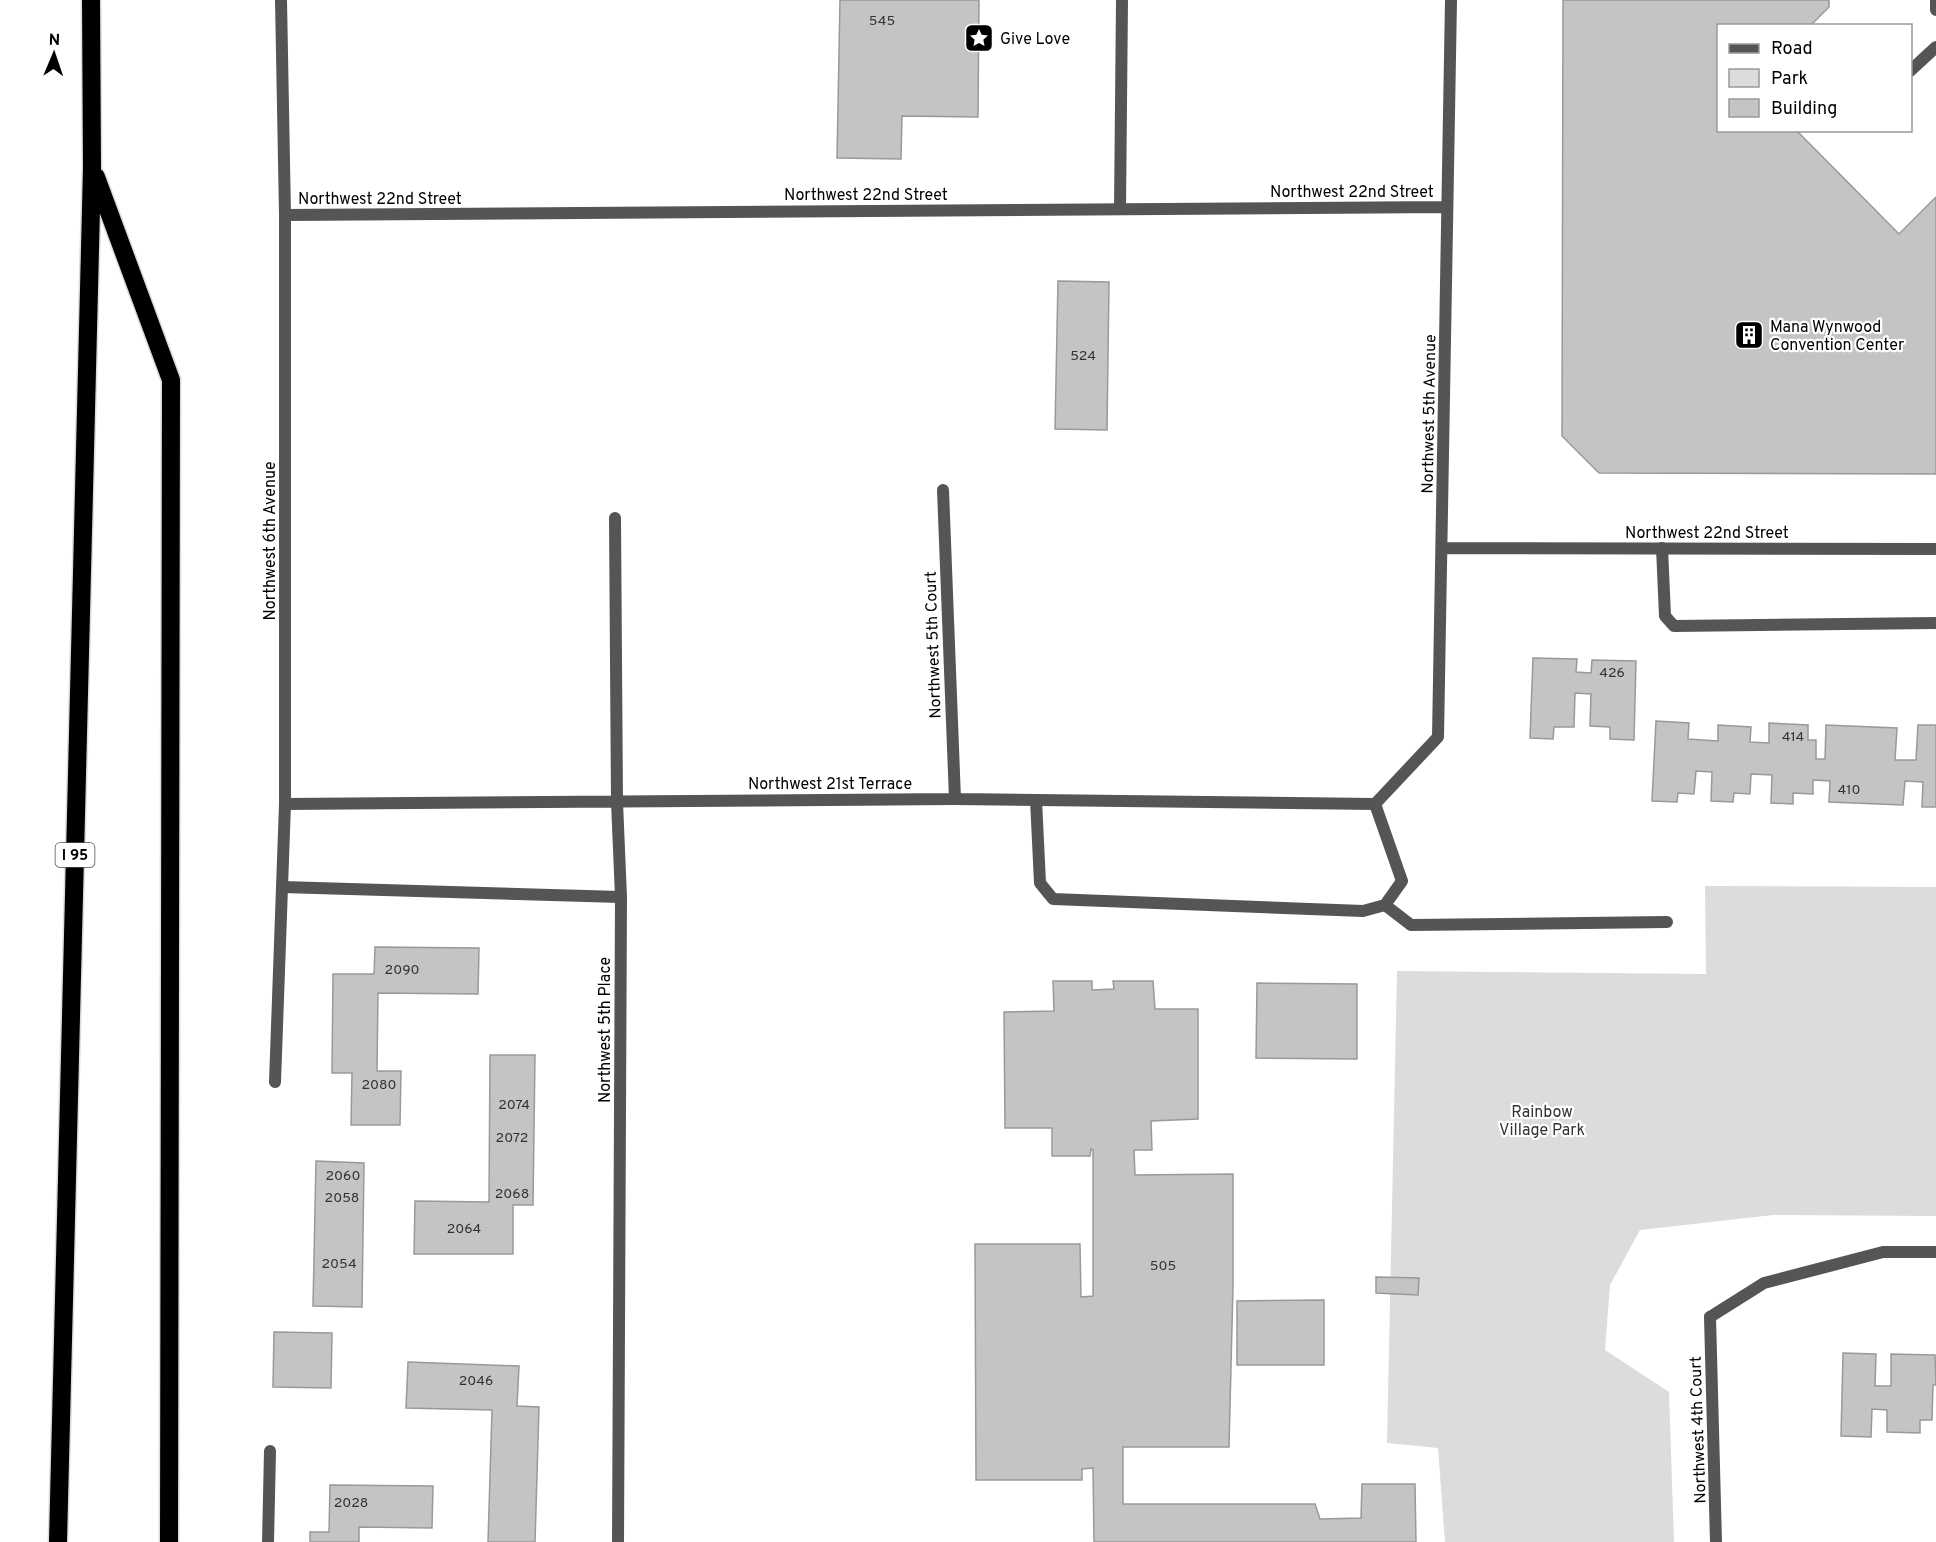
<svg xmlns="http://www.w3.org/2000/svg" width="1936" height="1542" font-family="Overpass,sans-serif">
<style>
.green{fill:#dcdcdc}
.building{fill:#c4c4c4;stroke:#999;stroke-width:1.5}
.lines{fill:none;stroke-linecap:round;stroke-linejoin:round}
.motorway-casing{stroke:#dbdbdb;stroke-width:21}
.service{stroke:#555;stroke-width:12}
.minor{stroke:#555;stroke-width:12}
.motorway{stroke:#000;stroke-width:18}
.labels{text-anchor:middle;stroke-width:4.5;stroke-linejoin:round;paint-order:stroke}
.number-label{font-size:14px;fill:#313131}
.shield{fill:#fff;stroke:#4c4c4c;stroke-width:1.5}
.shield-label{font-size:15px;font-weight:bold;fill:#000}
.poi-label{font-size:16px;fill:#000;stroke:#fff;text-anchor:start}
.street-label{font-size:16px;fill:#000;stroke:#fff}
.park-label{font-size:16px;fill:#333;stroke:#fff}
</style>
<rect width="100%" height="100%" fill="#fff"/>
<path class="green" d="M 1705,886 L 1936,887 L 1936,1216 L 1773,1215 L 1640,1230 L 1610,1285 L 1605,1350 L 1669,1392 L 1674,1542 L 1445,1542 L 1438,1448 L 1387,1443 L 1397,971 L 1706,974 Z"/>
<path class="building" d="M 840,0 L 979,0 L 978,117 L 902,116 L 901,159 L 837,158 Z
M 1563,0 L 1829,0 L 1829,7 L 1810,26 L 1718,26 L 1718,130 L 1796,130 L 1899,234 L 1936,197 L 1936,474 L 1599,473 L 1562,436 Z
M 1058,281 L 1109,282 L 1107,430 L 1055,429 Z
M 1533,658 L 1577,659 L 1576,672 L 1591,673 L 1592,660 L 1636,661 L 1634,740 L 1610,739 L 1610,727 L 1590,726 L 1591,694 L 1575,693 L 1574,727 L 1554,727 L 1553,739 L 1530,738 Z
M 1656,721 L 1689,723 L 1688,739 L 1718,741 L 1718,725 L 1751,727 L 1750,742 L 1769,743 L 1769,723 L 1808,725 L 1808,740 L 1816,740 L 1816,759 L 1825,759 L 1826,725 L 1897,728 L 1895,760 L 1916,760 L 1918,725 L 1936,725 L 1936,807 L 1922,807 L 1923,782 L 1905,781 L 1903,805 L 1829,802 L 1830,781 L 1813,780 L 1813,794 L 1793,793 L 1793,804 L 1771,803 L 1772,775 L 1751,774 L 1750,794 L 1734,793 L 1733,802 L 1711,801 L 1712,772 L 1696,771 L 1694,794 L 1678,793 L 1677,802 L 1652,801 Z
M 375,947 L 479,948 L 478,994 L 378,993 L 377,1071 L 401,1071 L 400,1125 L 351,1125 L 352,1073 L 332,1073 L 333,974 L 374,974 Z
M 1053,981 L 1092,981 L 1092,990 L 1114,989 L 1113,981 L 1153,981 L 1155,1009 L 1198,1009 L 1198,1119 L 1151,1121 L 1152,1150 L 1134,1150 L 1135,1175 L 1233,1174 L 1233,1286 L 1229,1447 L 1123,1447 L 1123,1504 L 1315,1504 L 1320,1519 L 1361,1518 L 1362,1484 L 1415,1484 L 1416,1542 L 1094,1542 L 1093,1468 L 1082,1469 L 1082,1480 L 976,1480 L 975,1244 L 1080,1244 L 1081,1297 L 1093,1296 L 1093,1150 L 1091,1149 L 1090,1156 L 1052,1156 L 1052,1128 L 1005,1128 L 1004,1012 L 1054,1011 Z
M 1257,983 L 1357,984 L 1357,1059 L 1256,1058 Z
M 490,1055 L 535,1055 L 533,1205 L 513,1205 L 513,1254 L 414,1254 L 415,1201 L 489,1202 Z
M 316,1161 L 364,1163 L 362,1307 L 313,1306 Z
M 1376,1277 L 1419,1278 L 1418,1295 L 1376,1293 Z
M 1324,1300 L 1324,1365 L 1237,1365 L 1237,1301 Z
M 274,1332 L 332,1333 L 331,1388 L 273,1387 Z
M 1843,1353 L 1876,1354 L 1875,1386 L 1891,1386 L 1891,1354 L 1935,1355 L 1936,1385 L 1933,1385 L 1932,1420 L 1920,1420 L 1920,1433 L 1887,1432 L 1887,1410 L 1872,1409 L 1871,1437 L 1841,1436 Z
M 408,1362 L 519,1366 L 517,1406 L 539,1407 L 535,1542 L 488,1542 L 492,1410 L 406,1408 Z
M 330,1485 L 433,1486 L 432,1528 L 359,1527 L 359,1542 L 310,1542 L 310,1532 L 329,1532 Z"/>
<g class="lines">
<g class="motorway-casing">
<path id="motorway" d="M 96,177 L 171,380 L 169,1542
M 58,1542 L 92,168 L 91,0"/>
</g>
<path class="service" d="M 1936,0 L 1936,10
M 1910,71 L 1936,47
M 1120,209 L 1122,0
M 1662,548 L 1665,616 L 1674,626 L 1936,623
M 1036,800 L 1040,883 L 1053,899 L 1363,911 L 1385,905 L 1402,881 L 1375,804
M 282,887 L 621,897
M 1385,905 L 1411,925 L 1667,922
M 1710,1317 L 1764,1283 L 1883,1252 L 1936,1252
M 268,1542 L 270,1451"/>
<path class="minor" d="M 285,215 L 1447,207
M 943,490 L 955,799
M 615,518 L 617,802 L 621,897 L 618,1542
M 1442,548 L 1936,549
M 285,804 L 955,799 L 1375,804 L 1438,737 L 1451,0
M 275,1082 L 285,804 L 285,215 L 281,0
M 1710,1317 L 1716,1542"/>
<use href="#motorway" class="motorway"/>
</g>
<defs>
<g id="sight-square" transform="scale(1.5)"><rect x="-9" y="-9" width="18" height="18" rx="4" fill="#000" stroke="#fff"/><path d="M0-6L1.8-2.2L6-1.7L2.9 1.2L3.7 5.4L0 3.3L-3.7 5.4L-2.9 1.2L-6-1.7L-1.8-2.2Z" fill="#fff"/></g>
<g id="building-square" transform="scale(1.5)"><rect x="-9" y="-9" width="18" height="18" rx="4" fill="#000" stroke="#fff"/><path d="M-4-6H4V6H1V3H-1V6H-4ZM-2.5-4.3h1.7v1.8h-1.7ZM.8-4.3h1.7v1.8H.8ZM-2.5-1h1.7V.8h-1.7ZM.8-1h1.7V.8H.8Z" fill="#fff"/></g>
</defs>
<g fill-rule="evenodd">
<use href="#sight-square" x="979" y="38"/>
<use href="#building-square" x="1749" y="335"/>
</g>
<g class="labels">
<g class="number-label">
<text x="882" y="25">545</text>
<text x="1083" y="360">524</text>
<text x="1612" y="677">426</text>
<text x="1793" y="741">414</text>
<text x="1849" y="794">410</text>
<text x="402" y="974">2090</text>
<text x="379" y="1089">2080</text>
<text x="514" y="1109">2074</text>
<text x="512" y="1142">2072</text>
<text x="343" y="1180">2060</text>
<text x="512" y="1198">2068</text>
<text x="342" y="1202">2058</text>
<text x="464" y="1233">2064</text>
<text x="339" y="1268">2054</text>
<text x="1163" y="1270">505</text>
<text x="476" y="1385">2046</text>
<text x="351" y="1507">2028</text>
</g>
<rect class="shield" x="55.5" y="843" width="39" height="24" rx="4.5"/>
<g class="shield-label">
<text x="75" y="860">I 95</text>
</g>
<g class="poi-label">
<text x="1000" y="44">Give Love</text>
<text x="1770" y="332">Mana Wynwood<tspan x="1770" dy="18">Convention Center</tspan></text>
</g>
<g class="street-label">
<text x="1352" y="197">Northwest 22nd Street</text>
<text x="866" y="200">Northwest 22nd Street</text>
<text x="380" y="204">Northwest 22nd Street</text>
<text transform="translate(1428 414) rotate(-89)" y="6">Northwest 5th Avenue</text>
<text x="1707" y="538">Northwest 22nd Street</text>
<text transform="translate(269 541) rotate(-90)" y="6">Northwest 6th Avenue</text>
<text transform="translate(932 645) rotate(-92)" y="6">Northwest 5th Court</text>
<text x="830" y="789">Northwest 21st Terrace</text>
<text transform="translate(604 1030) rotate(-90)" y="6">Northwest 5th Place</text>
<text transform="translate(1697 1430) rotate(-92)" y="6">Northwest 4th Court</text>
</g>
<g class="park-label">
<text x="1542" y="1117">Rainbow<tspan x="1542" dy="18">Village Park</tspan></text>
</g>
</g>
<rect x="1717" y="24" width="195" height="108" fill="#ffffff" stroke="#999999" stroke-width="1.5"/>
<rect x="1729" y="44" width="30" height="9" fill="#555555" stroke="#999999" stroke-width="1.5"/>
<text x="1771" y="54" font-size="18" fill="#000000">Road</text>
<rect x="1729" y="69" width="30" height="18" fill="#dcdcdc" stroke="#999999" stroke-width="1.5"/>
<text x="1771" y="84" font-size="18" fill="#000000">Park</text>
<rect x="1729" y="99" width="30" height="18" fill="#c4c4c4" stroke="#999999" stroke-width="1.5"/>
<text x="1771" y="114" font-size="18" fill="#000000">Building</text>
<g transform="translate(54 54) rotate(2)" stroke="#ffffff" stroke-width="4.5" paint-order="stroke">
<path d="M0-4.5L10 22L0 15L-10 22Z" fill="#000000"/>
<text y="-9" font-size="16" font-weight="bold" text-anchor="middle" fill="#000000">N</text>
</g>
</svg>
